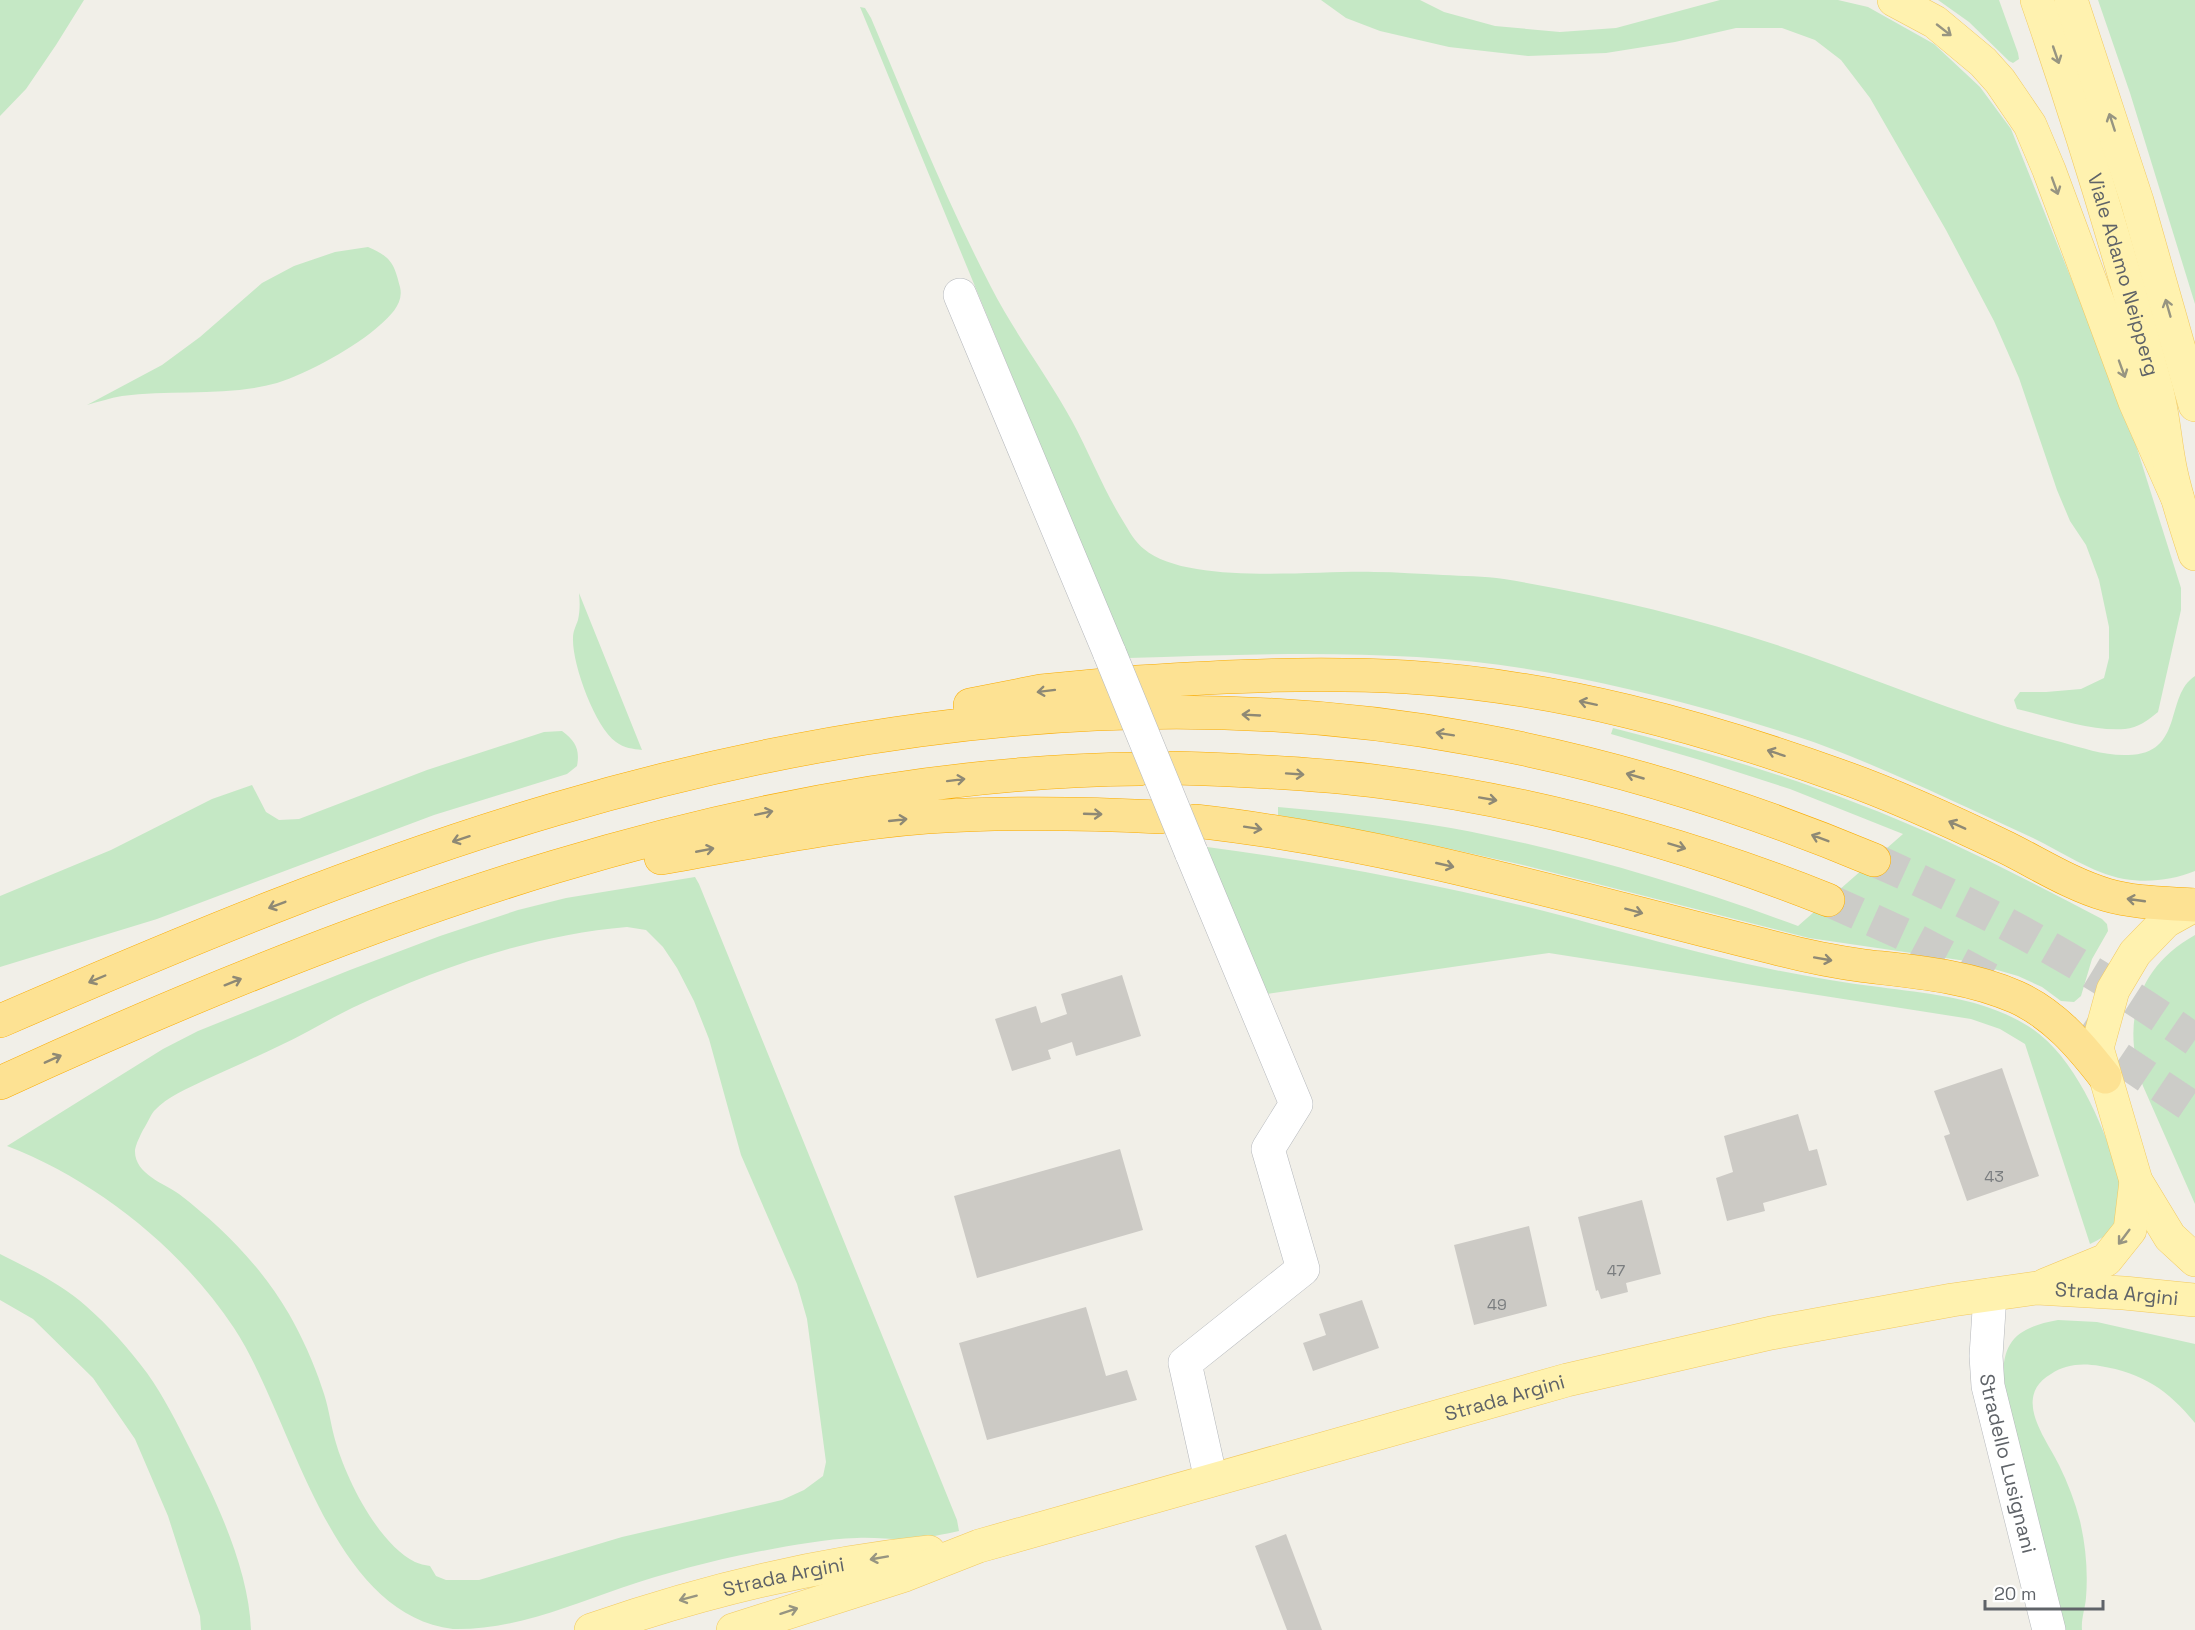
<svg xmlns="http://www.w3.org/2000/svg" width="2195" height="1630" font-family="'Space Grotesk',sans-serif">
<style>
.green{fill:#c5e8c5;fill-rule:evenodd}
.building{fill:#cccac5}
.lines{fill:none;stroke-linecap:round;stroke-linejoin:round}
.highway-tunnel{stroke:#ccccc8;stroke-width:33;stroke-dasharray:33 16;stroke-linecap:butt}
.minor-casing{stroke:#b5b8bc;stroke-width:34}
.major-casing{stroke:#f2c960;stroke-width:34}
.highway-casing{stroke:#f9ab00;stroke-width:34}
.minor{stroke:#fff;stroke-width:33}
.major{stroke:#fff2af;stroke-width:33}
.highway{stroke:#fde293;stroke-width:33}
.minor-bridge-casing{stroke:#b5b8bc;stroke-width:34;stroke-linecap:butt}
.minor-bridge{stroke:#fff;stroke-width:33}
.oneway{stroke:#979581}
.oneway2{stroke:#8e8975}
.labels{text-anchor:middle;stroke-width:4.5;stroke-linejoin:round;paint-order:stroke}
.number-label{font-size:16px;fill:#7a7d7f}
.street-label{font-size:20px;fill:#5f6368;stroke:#fff}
</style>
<rect width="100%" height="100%" fill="#f1efe8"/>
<path class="green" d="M 0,0 L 84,0 L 56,45 L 26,89 L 0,116 Z
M 1321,0 L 1420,0 L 1444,12 L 1495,26 L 1560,32 L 1616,28 L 1720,0 L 1838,0 L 1868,7 L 1934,44 L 1980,87 L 2011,129 L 2128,420 L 2181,588 L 2181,610 L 2158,712 C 2148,720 2138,728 2125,729 C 2092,732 2049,716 2017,709 L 2014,700 L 2020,692 L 2046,692 L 2081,689 L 2104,678 L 2109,658 L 2109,627 L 2099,580 L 2086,545 L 2070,521 L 2057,490 L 2019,378 L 1994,321 L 1946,230 L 1870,98 L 1841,60 L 1815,40 L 1782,28 L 1736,28 L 1675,42 L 1606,53 L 1528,56 L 1449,47 L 1380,31 L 1346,18 Z
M 1938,0 L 1999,0 L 2018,53 L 2019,59 L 2013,63 L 2009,61 L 1969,22 Z
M 2098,0 L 2195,0 L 2195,304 L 2130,93 Z
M 860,7 L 865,8 L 871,18 C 909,108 946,200 991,287 C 1015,334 1047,375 1072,421 C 1090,454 1103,489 1123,521 C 1129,531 1135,542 1144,549 C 1188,586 1316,570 1374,572 C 1397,572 1420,574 1443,575 C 1463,576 1484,576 1504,579 C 1607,596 1707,620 1806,655 C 1891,685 1973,720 2061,742 C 2083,748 2105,756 2128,755 C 2185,754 2164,696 2195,676 L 2195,871 C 2172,880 2149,883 2124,879 C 2092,873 2062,852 2033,838 C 1972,810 1912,781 1850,756 C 1812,740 1773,729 1734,717 C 1631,687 1525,663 1417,657 C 1321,651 1224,655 1128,658 Z
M 368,247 C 391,257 394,263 400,287 C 404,303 391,315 380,325 C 357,346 307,374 277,383 C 227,397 173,389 122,396 C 110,398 98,402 87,405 L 162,365 L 200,337 L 262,283 L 294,266 L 335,252 Z
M 579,593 L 642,750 C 633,749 624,748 616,742 C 595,727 572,664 573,638 C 573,631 576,626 578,620 C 580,611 580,603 579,593 Z
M 1613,728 C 1695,749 1777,772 1856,803 C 1941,835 2022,877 2102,919 L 2107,924 L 2108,931 L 2092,959 L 2081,996 L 2074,1002 L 2061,1001 L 2042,987 L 2018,976 L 1966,961 L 1809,938 L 1523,865 L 1401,838 L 1278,815 L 1278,807 C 1336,812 1394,818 1451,828 C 1570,850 1684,884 1798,926 L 1903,834 L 1790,789 L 1700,760 L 1611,734 Z
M 562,731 C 576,741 580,750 577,766 L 567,774 L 434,815 L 157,919 L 0,967 L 0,896 L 111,850 L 212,799 L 252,785 L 266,812 L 279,820 L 299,819 L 427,770 L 544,732 Z
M 1207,847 C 1320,862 1433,883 1544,911 C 1621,931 1698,954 1775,970 C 1810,977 1844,983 1879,987 C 1931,994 1983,998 2028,1026 C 2073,1054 2101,1120 2117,1169 C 2122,1183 2121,1215 2112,1228 C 2107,1236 2098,1240 2090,1244 L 2025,1044 L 2000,1029 L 1971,1019 L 1549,953 L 1266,994 Z
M 695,877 L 699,884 L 957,1520 L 959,1531 C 944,1534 928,1538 912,1539 C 894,1540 875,1537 857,1538 C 824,1539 789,1546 756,1552 C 710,1561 665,1573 621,1588 C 566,1607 513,1630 453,1629 C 328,1614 293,1417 234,1328 C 181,1248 96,1180 7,1146 L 163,1049 L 198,1031 L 350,970 L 440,936 L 518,910 L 566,898 ZM 627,927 L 646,930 L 663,947 L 677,968 L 694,1001 L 709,1039 L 741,1155 L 797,1284 L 807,1319 L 826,1462 L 823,1476 L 804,1490 L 782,1500 L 622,1537 L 479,1580 L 446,1580 L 436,1576 L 430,1566 C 425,1565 419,1564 415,1562 C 377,1543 344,1475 334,1436 C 330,1420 328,1404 322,1388 C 314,1363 302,1337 289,1314 C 261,1266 223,1228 179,1194 C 164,1183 134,1174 135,1150 C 136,1144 140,1136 143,1130 C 147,1124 150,1116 154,1111 C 168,1096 187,1089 205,1080 C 229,1069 254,1058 279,1046 C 304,1035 327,1020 352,1008 C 438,968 532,935 627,927 Z
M 2195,935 L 2195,1204 L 2143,1086 C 2121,1024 2136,968 2195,935 Z
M 0,1254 C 30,1269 60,1283 86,1306 C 109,1326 129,1349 147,1373 C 164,1397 177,1423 190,1449 C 217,1502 249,1570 251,1630 L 201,1630 L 200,1616 L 168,1516 L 135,1439 L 93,1378 L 33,1319 L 0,1300 Z
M 2058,1320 L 2097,1322 L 2195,1344 L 2195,1423 C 2168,1390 2143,1373 2100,1366 C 2082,1363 2066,1364 2051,1374 C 2012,1397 2045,1437 2059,1465 C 2068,1483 2075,1502 2080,1521 C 2086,1547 2088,1572 2086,1598 C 2085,1609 2081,1619 2082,1630 L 2065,1630 L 2004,1390 C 2000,1345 2012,1328 2058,1320 Z"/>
<path class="building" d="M 1122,975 L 1141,1036 L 1076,1056 L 1072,1042 L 1048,1050 L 1051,1059 L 1012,1071 L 995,1019 L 1036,1006 L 1041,1023 L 1067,1014 L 1061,994 Z
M 2002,1068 L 2039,1176 L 1967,1201 L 1944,1136 L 1950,1134 L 1934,1091 Z
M 1798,1114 L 1809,1151 L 1817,1149 L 1827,1185 L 1763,1203 L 1765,1211 L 1727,1221 L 1716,1178 L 1733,1172 L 1724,1136 Z
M 1120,1149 L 1143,1230 L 977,1278 L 954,1196 Z
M 1642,1200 L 1661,1274 L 1626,1283 L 1628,1292 L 1601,1299 L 1598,1290 L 1596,1291 L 1578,1217 Z
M 1529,1226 L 1547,1306 L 1474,1325 L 1454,1245 Z
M 1362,1300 L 1379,1348 L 1313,1371 L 1303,1343 L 1326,1335 L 1319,1314 Z
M 1086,1307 L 1106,1376 L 1127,1370 L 1137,1400 L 987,1440 L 959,1343 Z
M 1286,1534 L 1322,1630 L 1287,1630 L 1255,1546 Z"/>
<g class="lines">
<path class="highway-tunnel" d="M 1874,860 C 1987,909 2094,969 2195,1040
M 1828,900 L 1910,937 L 2001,985
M 2079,1031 L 2195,1109"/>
<g class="minor-casing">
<g id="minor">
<path d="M 960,295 L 1110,654"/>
<path d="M 1191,852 L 1296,1104 L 1268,1149 L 1303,1269 L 1185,1363 L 1211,1480"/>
<path id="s1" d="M 1990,1295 L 1986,1356 L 1988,1386 L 2049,1630"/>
</g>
</g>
<g class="major-casing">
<g id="major">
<path d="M 1894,0 L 1935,22 L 1983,62 L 2000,81 L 2030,125 L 2049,170 L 2135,402 L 2177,497"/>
<path id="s2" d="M 2037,0 C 2082,129 2121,259 2157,391 C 2164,418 2165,445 2171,472 C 2177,500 2186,527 2195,554"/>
<path d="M 2071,0 L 2137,201 L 2195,405"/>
<path d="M 2195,905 L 2166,921 L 2135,953 L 2113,990 L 2097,1048 L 2136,1181 L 2170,1237 L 2195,1260"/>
<path d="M 2045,1285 L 2106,1260 L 2130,1230 L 2136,1181"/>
<path id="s3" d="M 591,1630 C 701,1592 814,1564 929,1552"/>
<path id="s4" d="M 733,1630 L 905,1575 L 979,1546 L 1567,1380 L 1771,1333 L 1952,1300 L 2037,1288 L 2124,1293 L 2195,1300"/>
</g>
</g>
<g class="highway-casing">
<path id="highway" d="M 1137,682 C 1227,676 1317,672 1407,677 C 1555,686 1701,726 1840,776 C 1897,796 1953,822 2007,848 C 2039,864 2072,885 2107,895 C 2134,903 2166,903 2194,905
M 970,705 L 1041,691 L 1104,685
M 1173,768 C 1243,770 1313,773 1382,782 C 1535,802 1684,843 1828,900
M 1195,821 C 1393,843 1583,901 1775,948 C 1805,956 1835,962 1865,966 C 1917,972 1968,976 2016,997 C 2054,1014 2080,1045 2105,1077
M 661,858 C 750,843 837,824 927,817 C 1005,812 1082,813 1160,817
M 0,1021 C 182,942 365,865 556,809 C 852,722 1168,682 1473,739 C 1611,764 1745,806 1874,860
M 0,1083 C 352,921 748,773 1139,769"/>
</g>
<use href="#minor" class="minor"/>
<use href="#major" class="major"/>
<use href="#highway" class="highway"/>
<g class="minor-bridge-casing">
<path id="minor-bridge" d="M 1110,654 L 1191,852"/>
</g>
<use href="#minor-bridge" class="minor-bridge"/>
</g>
<defs><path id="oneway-shaft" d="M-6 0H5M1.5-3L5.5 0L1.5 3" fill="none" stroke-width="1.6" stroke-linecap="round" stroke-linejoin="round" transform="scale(1.5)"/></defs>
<g class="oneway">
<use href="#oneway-shaft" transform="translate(1944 30) rotate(38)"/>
<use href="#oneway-shaft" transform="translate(2056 55) rotate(71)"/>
<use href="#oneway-shaft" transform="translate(2112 122) rotate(-108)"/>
<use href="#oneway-shaft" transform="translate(2055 186) rotate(70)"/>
<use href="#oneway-shaft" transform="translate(2168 308) rotate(-106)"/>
<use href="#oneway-shaft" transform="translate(2122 369) rotate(70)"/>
<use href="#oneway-shaft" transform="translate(2124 1237) rotate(127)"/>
<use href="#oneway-shaft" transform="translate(879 1558) rotate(170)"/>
<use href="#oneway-shaft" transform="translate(688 1598) rotate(165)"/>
<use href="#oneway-shaft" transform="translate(789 1611) rotate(-18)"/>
</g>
<g class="oneway2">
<use href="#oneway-shaft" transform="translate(1046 691) rotate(173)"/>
<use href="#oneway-shaft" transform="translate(1588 703) rotate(-168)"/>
<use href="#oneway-shaft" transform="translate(1251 715) rotate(-177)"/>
<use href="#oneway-shaft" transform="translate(1445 734) rotate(-171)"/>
<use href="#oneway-shaft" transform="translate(1776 753) rotate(-162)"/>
<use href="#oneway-shaft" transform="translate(1295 774) rotate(4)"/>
<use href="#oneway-shaft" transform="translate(1635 776) rotate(-164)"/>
<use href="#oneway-shaft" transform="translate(956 780) rotate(-7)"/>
<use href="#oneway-shaft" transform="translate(1488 799) rotate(10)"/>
<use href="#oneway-shaft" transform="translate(764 813) rotate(-12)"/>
<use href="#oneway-shaft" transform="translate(1093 814) rotate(2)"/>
<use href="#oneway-shaft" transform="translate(898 820) rotate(-6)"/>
<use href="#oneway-shaft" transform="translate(1957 825) rotate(-156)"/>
<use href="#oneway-shaft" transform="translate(1253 828) rotate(9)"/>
<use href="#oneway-shaft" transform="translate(1820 838) rotate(-159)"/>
<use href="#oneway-shaft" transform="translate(461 839) rotate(162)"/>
<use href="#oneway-shaft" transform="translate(1677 846) rotate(17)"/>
<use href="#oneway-shaft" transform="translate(705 850) rotate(-11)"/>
<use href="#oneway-shaft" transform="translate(1445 865) rotate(13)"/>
<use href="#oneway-shaft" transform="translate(2136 900) rotate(-172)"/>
<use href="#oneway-shaft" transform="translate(277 905) rotate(159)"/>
<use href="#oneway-shaft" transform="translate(1634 911) rotate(15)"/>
<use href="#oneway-shaft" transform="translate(1823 959) rotate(10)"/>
<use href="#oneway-shaft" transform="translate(97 979) rotate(157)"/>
<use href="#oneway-shaft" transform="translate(233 982) rotate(-22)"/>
<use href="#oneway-shaft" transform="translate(53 1059) rotate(-24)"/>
</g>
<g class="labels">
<g class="number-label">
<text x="1994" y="1182">43</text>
<text x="1616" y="1276">47</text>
<text x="1497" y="1310">49</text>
</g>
<g class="street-label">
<text dy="7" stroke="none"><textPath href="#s2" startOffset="288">Viale Adamo Neipperg</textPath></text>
<text dy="7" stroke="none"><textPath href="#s4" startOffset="1430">Strada Argini</textPath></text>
<text dy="7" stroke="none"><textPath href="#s4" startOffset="806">Strada Argini</textPath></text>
<text dy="7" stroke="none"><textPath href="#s1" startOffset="171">Stradello Lusignani</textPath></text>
<text dy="7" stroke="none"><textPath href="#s3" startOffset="200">Strada Argini</textPath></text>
</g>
</g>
<path d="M1985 1600v9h118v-9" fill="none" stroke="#5f6368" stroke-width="3"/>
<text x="1994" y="1600" font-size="18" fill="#5f6368" stroke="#ffffff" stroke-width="4.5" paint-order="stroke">20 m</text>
</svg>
